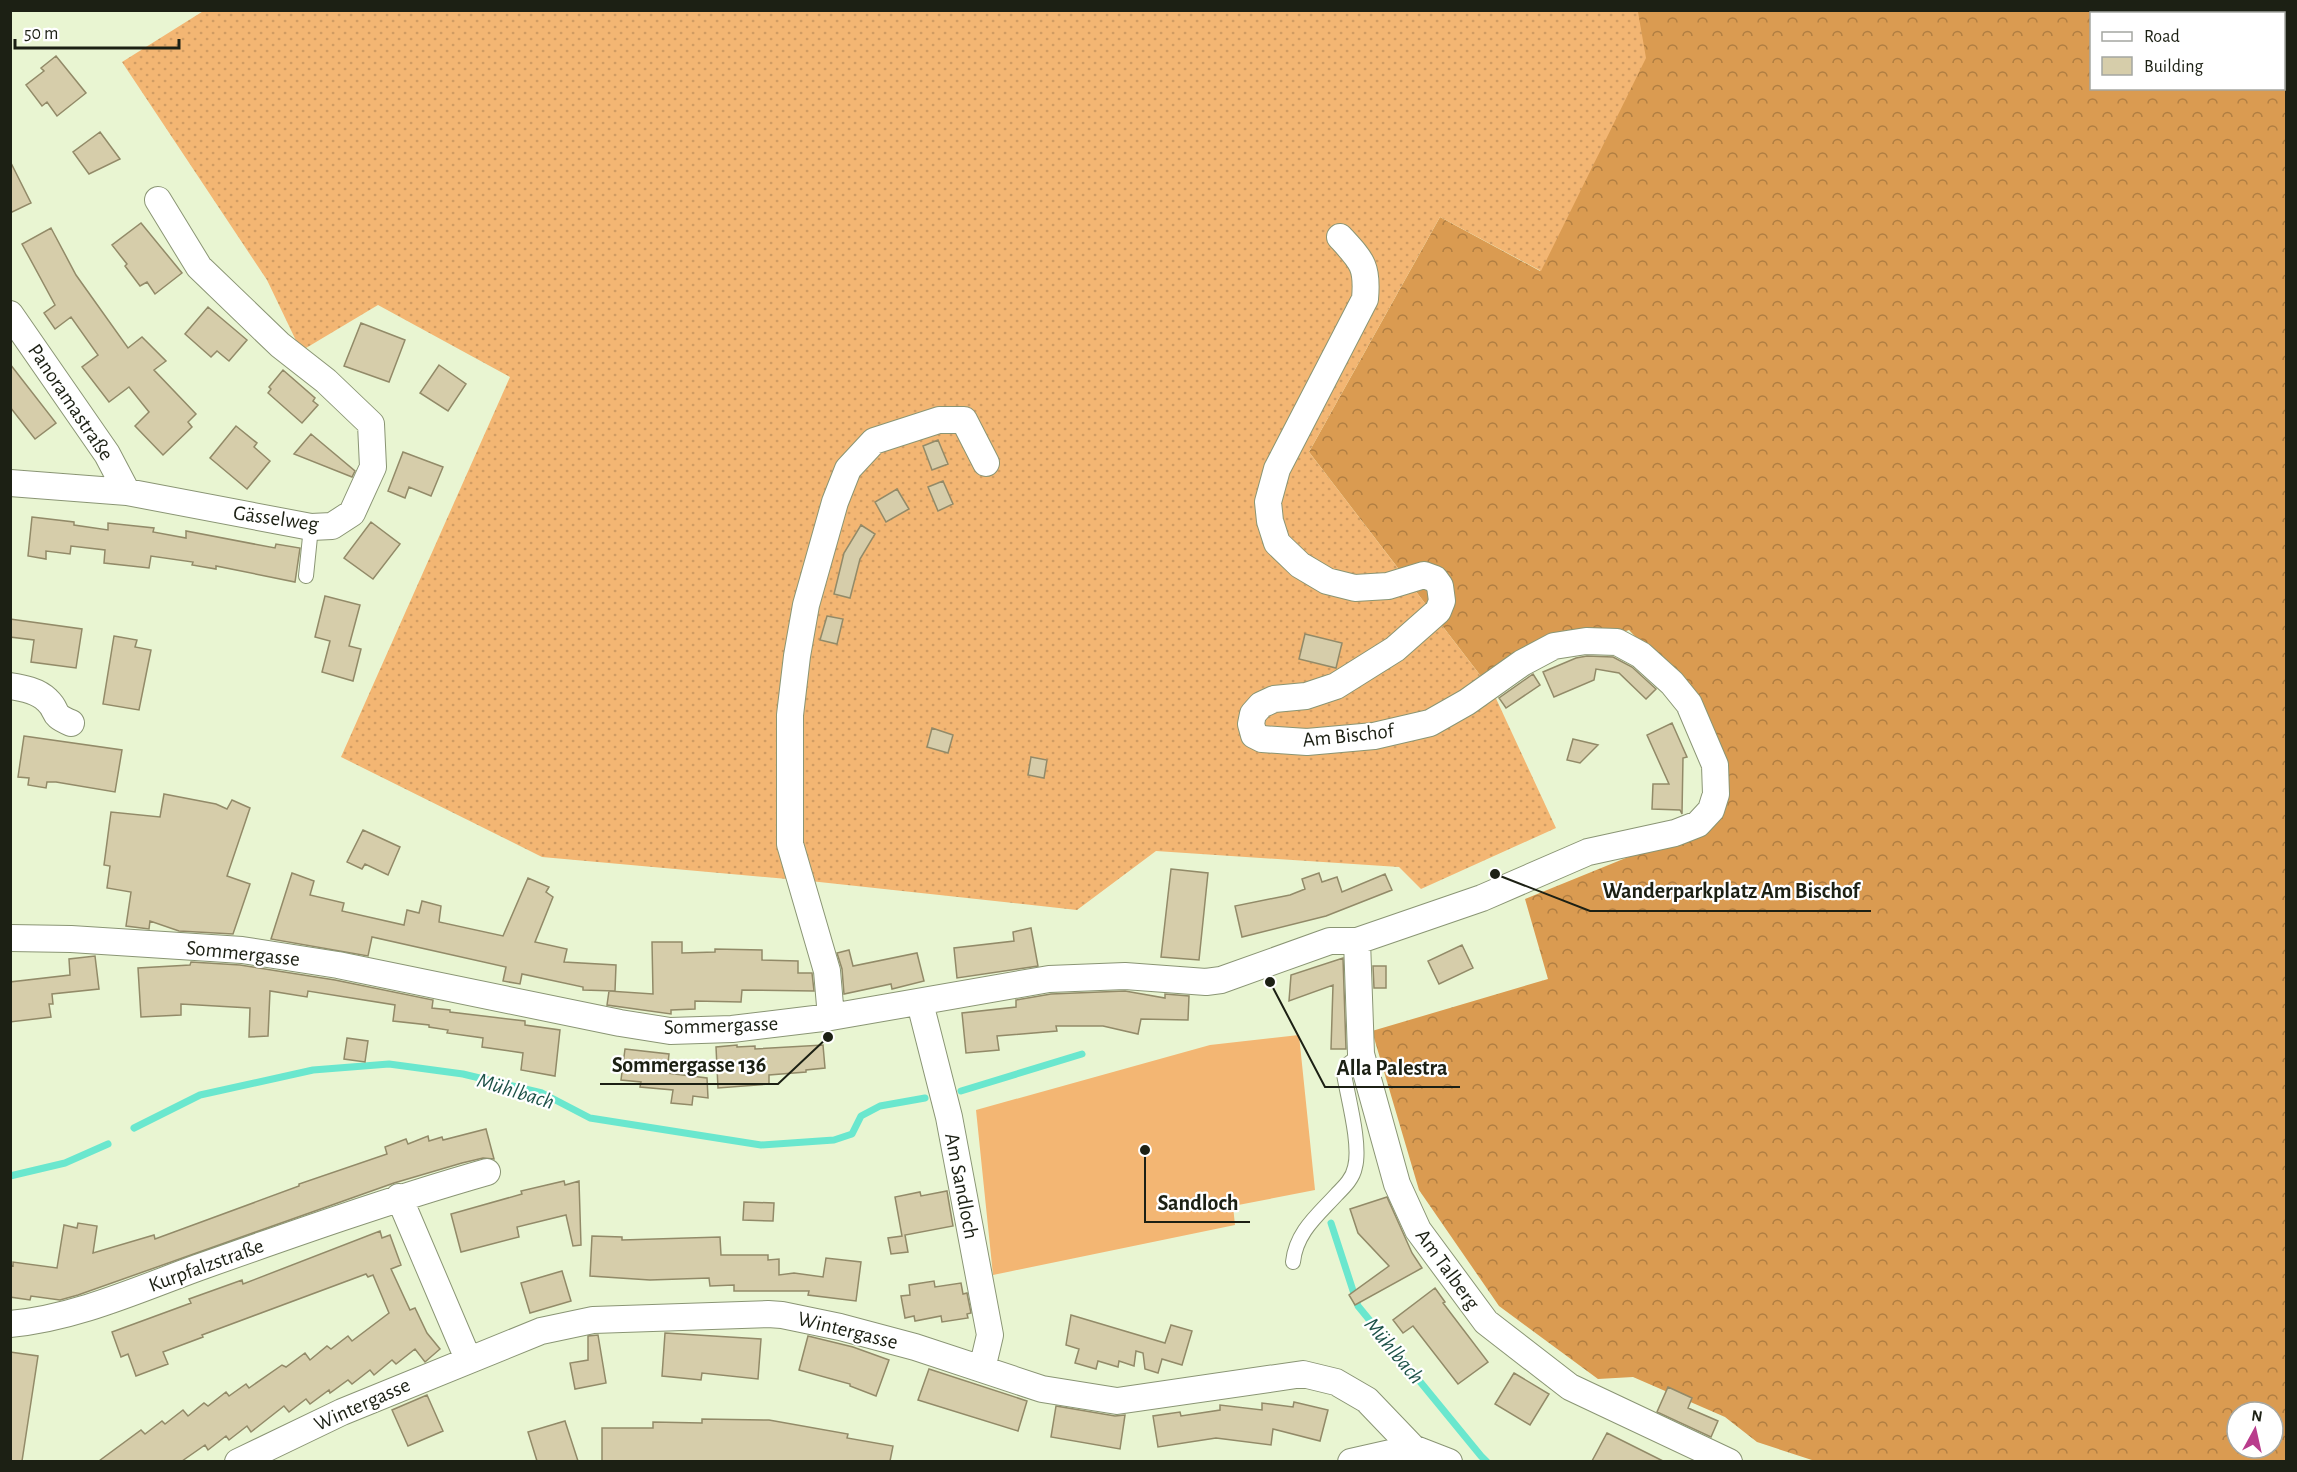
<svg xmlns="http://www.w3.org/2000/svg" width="2297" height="1472" font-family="'Alegreya Sans',sans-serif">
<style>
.forest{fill:url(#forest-crowns);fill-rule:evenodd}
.garden{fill:url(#garden-dots)}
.pitch{fill:#f3b673}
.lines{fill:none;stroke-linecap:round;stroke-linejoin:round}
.stream{stroke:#6ae7ce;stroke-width:7}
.building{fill:#d6cdaa;stroke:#928a68;stroke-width:1.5}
.lane-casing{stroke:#8a9574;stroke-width:16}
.street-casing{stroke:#8a9574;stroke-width:28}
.lane{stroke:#fff;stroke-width:14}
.street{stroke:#fff;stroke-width:26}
.labels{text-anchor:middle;stroke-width:4.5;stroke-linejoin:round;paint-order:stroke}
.street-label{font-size:21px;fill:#1c2014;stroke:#fff}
.water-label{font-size:22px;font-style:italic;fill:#1d5248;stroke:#fff}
.leader{fill:none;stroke:#1c2014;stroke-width:2}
.callout-dot{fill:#1c2014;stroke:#fff;stroke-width:2}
.callout-label{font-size:22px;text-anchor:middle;font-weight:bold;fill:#1c2014;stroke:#fff;stroke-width:4.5;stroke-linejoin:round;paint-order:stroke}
</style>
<defs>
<pattern id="forest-crowns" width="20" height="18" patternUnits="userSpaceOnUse" patternTransform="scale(1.5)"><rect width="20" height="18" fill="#da9b51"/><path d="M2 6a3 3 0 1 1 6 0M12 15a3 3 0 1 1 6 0" fill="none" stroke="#b07e42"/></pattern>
<pattern id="garden-dots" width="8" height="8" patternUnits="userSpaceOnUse" patternTransform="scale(1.5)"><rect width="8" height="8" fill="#f3b673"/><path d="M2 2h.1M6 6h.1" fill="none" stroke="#d09c63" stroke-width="1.8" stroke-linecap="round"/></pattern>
</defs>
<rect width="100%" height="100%" fill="#e9f5d2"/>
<path class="forest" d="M 1632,11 L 2286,11 L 2286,1461 L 1815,1461 L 1757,1442 L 1725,1417 L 1633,1377 L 1598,1379 L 1499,1306 L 1419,1190 L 1372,1031 L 1548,979 L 1525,899 L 1697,829 L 1712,783 L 1680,684 L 1629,630 L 1544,660 L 1493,692 L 1309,452 L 1440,217 L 1540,271 L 1638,12 ZM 2092,14 L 2284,14 L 2284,88 L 2092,88 ZM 2237,1412 L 2273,1412 L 2273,1448 L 2237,1448 Z"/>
<path class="garden" d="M 205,10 L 1632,10 L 1638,12 L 1646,58 L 1541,271 L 1440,217 L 1309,452 L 1493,692 L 1556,828 L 1421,889 L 1399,867 L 1156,851 L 1077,910 L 810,881 L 542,857 L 341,757 L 510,377 L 378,305 L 301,351 L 267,280 L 122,62 Z"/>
<path class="pitch" d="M 1299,1035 L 1315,1190 L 1233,1206 L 1235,1225 L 993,1275 L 976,1110 L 1210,1045 Z"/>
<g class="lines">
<path class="stream" d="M 961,1091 L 1082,1054
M 134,1128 L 200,1095 L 313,1070 L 389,1064 L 463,1074 L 542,1093 L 590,1118 L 761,1145 L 834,1140 L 852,1134 L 861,1116 L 880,1106 L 925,1098
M 10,1176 L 65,1163 L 108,1144
M 1331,1223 L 1358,1306 L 1481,1456 L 1487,1462"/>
</g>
<path class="building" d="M 56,56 L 86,93 L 57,116 L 47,102 L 42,106 L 26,85 L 44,71 L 41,68 Z
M 100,132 L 120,159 L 89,174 L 73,152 Z
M 10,161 L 31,203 L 10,213 Z
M 141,223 L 182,273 L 155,294 L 147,282 L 140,286 L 125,266 L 127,264 L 112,245 Z
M 51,228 L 76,275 L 128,348 L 142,337 L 166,361 L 154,370 L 196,414 L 188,422 L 192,427 L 163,455 L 135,426 L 149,412 L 129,387 L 109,402 L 82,367 L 98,355 L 71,317 L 55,329 L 44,313 L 55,305 L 22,244 Z
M 208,307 L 247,340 L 229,361 L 217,351 L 211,357 L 185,334 Z
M 361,323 L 405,340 L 389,382 L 344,366 Z
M 10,364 L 56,423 L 35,439 L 10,407 Z
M 439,365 L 466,384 L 448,411 L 420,393 Z
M 283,370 L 315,398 L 313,401 L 318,405 L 302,423 L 268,393 L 271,389 L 269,387 Z
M 236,426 L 257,443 L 254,447 L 270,461 L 247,489 L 210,458 Z
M 311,434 L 355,471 L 352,477 L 294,454 Z
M 938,440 L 948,464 L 932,470 L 923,446 Z
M 403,452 L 443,467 L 431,496 L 409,487 L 405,498 L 388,491 Z
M 943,481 L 953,504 L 938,511 L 928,487 Z
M 897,489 L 909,509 L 886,522 L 875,502 Z
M 32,517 L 74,522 L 74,525 L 108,530 L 108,523 L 154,528 L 153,532 L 186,538 L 186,531 L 275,548 L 276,544 L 300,548 L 295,582 L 216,566 L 216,569 L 192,565 L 193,562 L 151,556 L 149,568 L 104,563 L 105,550 L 71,546 L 70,554 L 46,551 L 46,559 L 28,556 Z
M 371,522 L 400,544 L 373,579 L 344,558 Z
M 861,525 L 875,534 L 860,559 L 850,598 L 834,594 L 844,553 Z
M 325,596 L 360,605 L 349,646 L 361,649 L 353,681 L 322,672 L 330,641 L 315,637 Z
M 827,616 L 843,619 L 837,644 L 820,640 Z
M 10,619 L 82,629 L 76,668 L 31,662 L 34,640 L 10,637 Z
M 1305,634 L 1342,643 L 1336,668 L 1299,659 Z
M 114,636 L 137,640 L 135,647 L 151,650 L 139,710 L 103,704 Z
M 1587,656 L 1613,657 L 1632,667 L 1656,689 L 1646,699 L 1619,673 L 1596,669 L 1594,680 L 1554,697 L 1543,672 L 1576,658 Z
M 1533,674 L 1540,685 L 1506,708 L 1499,698 Z
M 1672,723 L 1687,757 L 1683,758 L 1682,814 L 1680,810 L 1652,809 L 1653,784 L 1669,784 L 1647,735 Z
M 932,728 L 953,735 L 948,753 L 927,747 Z
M 24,736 L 122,750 L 115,792 L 56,782 L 47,782 L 46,788 L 28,785 L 29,778 L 18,777 Z
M 1573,739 L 1598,745 L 1580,763 L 1567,760 Z
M 1031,757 L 1047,760 L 1044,778 L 1028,775 Z
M 164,794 L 216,804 L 227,809 L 232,800 L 250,808 L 227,876 L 250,884 L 233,934 L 179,931 L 150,921 L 149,929 L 126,926 L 131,892 L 107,888 L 110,866 L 104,865 L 111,812 L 160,817 Z
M 363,830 L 400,847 L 388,875 L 365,864 L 362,869 L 347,862 Z
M 1171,869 L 1208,873 L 1199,960 L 1161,957 Z
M 292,873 L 314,881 L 310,895 L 344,903 L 342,911 L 404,925 L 407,910 L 419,913 L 422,901 L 441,906 L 439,922 L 503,936 L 528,878 L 549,887 L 546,892 L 553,897 L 535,942 L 567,949 L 564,962 L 616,965 L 615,991 L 583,990 L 583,987 L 522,974 L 520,984 L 503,981 L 506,967 L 372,937 L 368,956 L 271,939 Z
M 1319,873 L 1322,882 L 1337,877 L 1342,892 L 1385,874 L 1392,890 L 1326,916 L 1242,937 L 1235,906 L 1290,895 L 1305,889 L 1302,879 Z
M 1031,928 L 1038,966 L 957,978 L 954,948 L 1014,941 L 1013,932 Z
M 652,942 L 682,942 L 682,953 L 715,952 L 715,949 L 762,950 L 762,960 L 798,961 L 798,973 L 812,973 L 814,991 L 742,990 L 741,1002 L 695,1001 L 695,1009 L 671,1010 L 671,1014 L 607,1005 L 609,991 L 653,994 Z
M 1462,945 L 1473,968 L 1439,984 L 1428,961 Z
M 849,950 L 853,966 L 917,953 L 924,981 L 892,989 L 891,984 L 844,994 L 842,969 L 837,953 Z
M 95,956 L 99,989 L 52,994 L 53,1004 L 49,1004 L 51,1017 L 10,1022 L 10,982 L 70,975 L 69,959 Z
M 1343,958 L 1346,1049 L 1331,1049 L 1333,985 L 1289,1001 L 1291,975 Z
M 191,962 L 240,965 L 335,980 L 433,1000 L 432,1008 L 450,1010 L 450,1012 L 525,1021 L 525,1025 L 560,1030 L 555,1076 L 521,1070 L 523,1053 L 482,1047 L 483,1038 L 447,1033 L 448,1030 L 429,1027 L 429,1025 L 393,1021 L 395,1005 L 308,991 L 307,997 L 270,991 L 268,1036 L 249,1037 L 250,1008 L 181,1004 L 181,1015 L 141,1017 L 138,968 L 190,965 Z
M 1373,966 L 1386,966 L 1386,988 L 1374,988 Z
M 1125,991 L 1165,998 L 1165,994 L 1189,996 L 1188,1020 L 1141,1019 L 1138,1034 L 1103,1026 L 1056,1026 L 1057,1031 L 997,1036 L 999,1050 L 966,1053 L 962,1013 L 1016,1007 L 1016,1000 L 1051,994 Z
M 347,1038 L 368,1041 L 365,1062 L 344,1059 Z
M 737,1045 L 737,1047 L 755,1046 L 755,1049 L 823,1045 L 825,1068 L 806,1070 L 806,1072 L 769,1075 L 769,1084 L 718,1088 L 716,1047 Z
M 625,1049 L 669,1054 L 667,1073 L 707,1078 L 708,1098 L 693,1096 L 692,1105 L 671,1103 L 673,1090 L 640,1087 L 641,1082 L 621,1080 Z
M 486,1129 L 494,1159 L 483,1158 L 462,1163 L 394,1183 L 78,1295 L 60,1300 L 31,1296 L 30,1300 L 10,1297 L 10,1265 L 13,1266 L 13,1262 L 57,1268 L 64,1225 L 77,1228 L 78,1223 L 97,1226 L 93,1253 L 154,1235 L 155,1239 L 299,1186 L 299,1184 L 387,1154 L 385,1147 L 406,1139 L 408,1144 L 428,1136 L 429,1141 L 442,1137 L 443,1140 Z
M 564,1181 L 565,1185 L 579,1181 L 581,1245 L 573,1246 L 566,1215 L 517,1227 L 519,1237 L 461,1252 L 451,1214 L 522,1194 L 521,1191 Z
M 947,1191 L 953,1226 L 905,1235 L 908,1252 L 891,1254 L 888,1238 L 902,1236 L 895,1197 L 920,1192 L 921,1196 Z
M 1387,1197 L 1412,1253 L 1422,1268 L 1355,1305 L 1349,1295 L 1389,1266 L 1358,1233 L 1350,1209 Z
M 744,1202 L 774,1203 L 773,1221 L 743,1220 Z
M 380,1231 L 382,1238 L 390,1235 L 401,1265 L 391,1269 L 410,1310 L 415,1308 L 427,1333 L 440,1349 L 425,1362 L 415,1349 L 396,1364 L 392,1360 L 374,1375 L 370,1370 L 352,1384 L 348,1380 L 330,1393 L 329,1390 L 310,1404 L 306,1399 L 289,1412 L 284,1406 L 251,1432 L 247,1426 L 229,1440 L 226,1436 L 208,1450 L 205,1445 L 182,1461 L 99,1461 L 141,1430 L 145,1434 L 162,1421 L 165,1424 L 183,1410 L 188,1416 L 204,1403 L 208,1406 L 226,1392 L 229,1396 L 246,1384 L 249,1388 L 282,1365 L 286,1367 L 305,1353 L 310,1360 L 327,1346 L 331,1349 L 348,1336 L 352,1341 L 389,1313 L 373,1275 L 368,1277 L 366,1274 L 202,1335 L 203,1337 L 163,1352 L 168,1364 L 136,1376 L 128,1354 L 121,1357 L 112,1332 L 191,1303 L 189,1299 L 242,1280 L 243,1284 Z
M 592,1236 L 622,1237 L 622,1240 L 720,1237 L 721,1255 L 768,1255 L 768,1260 L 779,1259 L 779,1275 L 794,1273 L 823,1277 L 826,1258 L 861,1262 L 856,1301 L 808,1295 L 809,1291 L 734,1291 L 734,1285 L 710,1286 L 709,1278 L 650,1280 L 590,1276 Z
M 562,1271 L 571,1301 L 530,1313 L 521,1283 Z
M 934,1281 L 935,1287 L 961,1283 L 963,1294 L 967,1293 L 971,1313 L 967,1314 L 968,1318 L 942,1322 L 941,1316 L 915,1321 L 914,1316 L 905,1318 L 901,1296 L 910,1295 L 909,1285 Z
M 1435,1288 L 1445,1302 L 1443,1303 L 1488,1362 L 1458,1384 L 1413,1326 L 1403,1333 L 1393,1320 Z
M 1071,1315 L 1165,1343 L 1171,1325 L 1192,1331 L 1182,1365 L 1162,1359 L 1158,1373 L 1145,1369 L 1143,1353 L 1136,1351 L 1134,1366 L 1119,1361 L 1118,1367 L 1098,1361 L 1096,1369 L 1075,1363 L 1079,1349 L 1066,1345 Z
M 665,1333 L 761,1339 L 758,1379 L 702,1373 L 701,1380 L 662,1376 Z
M 598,1335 L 606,1383 L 575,1389 L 570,1363 L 588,1360 L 588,1336 Z
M 808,1336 L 853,1347 L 889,1360 L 876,1396 L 850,1386 L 850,1384 L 799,1370 Z
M 10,1352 L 38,1356 L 22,1461 L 10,1461 Z
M 929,1369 L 1027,1401 L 1018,1431 L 918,1400 Z
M 1514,1373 L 1549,1394 L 1530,1425 L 1495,1404 Z
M 1668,1387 L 1692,1398 L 1688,1408 L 1718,1421 L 1711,1437 L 1657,1412 Z
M 427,1395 L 443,1431 L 408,1446 L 392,1410 Z
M 1294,1402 L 1328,1410 L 1320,1441 L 1273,1429 L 1271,1445 L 1216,1438 L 1158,1447 L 1153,1416 L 1180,1412 L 1181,1416 L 1220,1410 L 1220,1405 L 1262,1410 L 1262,1403 L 1293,1407 Z
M 1056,1406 L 1115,1416 L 1125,1415 L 1120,1449 L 1051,1437 Z
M 702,1419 L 769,1420 L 848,1434 L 847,1438 L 893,1446 L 890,1461 L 602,1461 L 602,1428 L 653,1428 L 653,1422 L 702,1423 Z
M 565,1421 L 578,1461 L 537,1461 L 528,1432 Z
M 1607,1433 L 1663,1461 L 1592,1461 Z"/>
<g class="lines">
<g class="lane-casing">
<path id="lane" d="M 306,576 L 311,527
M 1293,1262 C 1296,1232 1318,1215 1337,1194 C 1345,1186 1353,1178 1355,1167 C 1361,1145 1348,1098 1344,1074 L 1347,1065 L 1361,1054"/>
</g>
<g class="street-casing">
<path id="street" d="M 10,314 L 107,454 L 127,492
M 10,483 L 127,492 L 311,527 L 332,526 L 352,513 L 373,467 L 371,424 L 326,381 L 280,345 L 199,267 L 158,200
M 10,686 C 23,688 38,691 47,700 C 60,712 49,714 71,723
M 10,938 L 71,939 L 242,950 L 338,965 L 620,1023 L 670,1031 L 732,1029 L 831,1017 L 1049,979 L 1125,976 L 1206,982 L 1221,980 L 1330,941 L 1357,941 L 1482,898 L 1588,852 L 1675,833 L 1698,824 L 1711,810 L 1716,794 L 1715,765 L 1689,704 L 1672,683 L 1641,655 L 1617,642 L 1586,641 L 1554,646 L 1522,663 L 1467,702 L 1430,723 L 1374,736 L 1307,742 L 1262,739 L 1254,735 L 1251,724 L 1253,714 L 1261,705 L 1274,699 L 1306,696 L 1336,686 L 1395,649 L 1438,611 L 1442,601 L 1440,586 L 1435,579 L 1424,575 L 1388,586 L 1355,588 L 1327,581 L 1300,565 L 1277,543 L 1270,521 L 1268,502 L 1277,469 L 1365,299 C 1368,266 1362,261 1340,237
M 1357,941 L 1361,1054 L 1397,1184 L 1418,1230 L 1486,1322 L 1570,1387 L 1729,1462
M 920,1003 L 949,1117 L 990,1335 L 982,1369
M 831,1017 L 827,971 L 790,844 L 790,715 L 797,656 L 806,605 L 835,502 L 848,469 L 874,441 L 939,420 L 964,420 L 986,463
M 399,1197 L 468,1359
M 10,1324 C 75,1318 137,1290 197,1268 C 293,1234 389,1200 487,1172
M 238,1462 L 342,1412 L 541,1331 L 593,1320 L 768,1314 L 782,1315 L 840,1327 L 915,1347 L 1042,1389 L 1117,1401 L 1303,1374 L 1336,1382 L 1367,1400 L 1413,1448 L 1449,1462
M 1351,1462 L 1413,1448"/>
</g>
<use href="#lane" class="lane"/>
<use href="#street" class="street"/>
</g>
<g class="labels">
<g class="street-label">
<text transform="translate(71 402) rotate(56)" y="7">Panoramastraße</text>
<text transform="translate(276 518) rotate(8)" y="7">Gässelweg</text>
<text transform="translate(1348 735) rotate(-6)" y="7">Am Bischof</text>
<text transform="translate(243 953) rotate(6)" y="7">Sommergasse</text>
<text transform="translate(721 1025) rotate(-2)" y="7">Sommergasse</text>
<text transform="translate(962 1186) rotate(79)" y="7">Am Sandloch</text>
<text transform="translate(206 1265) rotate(-20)" y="7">Kurpfalzstraße</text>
<text transform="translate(1448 1269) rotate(54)" y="7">Am Talberg</text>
<text transform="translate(848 1330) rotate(14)" y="7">Wintergasse</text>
<text transform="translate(362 1404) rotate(-24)" y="7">Wintergasse</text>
</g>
<g class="water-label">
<text transform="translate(516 1090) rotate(17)" y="8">Mühlbach</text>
<text transform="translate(1395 1350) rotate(50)" y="8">Mühlbach</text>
</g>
</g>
<path class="leader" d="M1495 874L1590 911H1871M828 1037L778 1084H600M1270 982L1325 1087H1460M1145 1150L1145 1222H1250"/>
<g class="callout-dot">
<circle cx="1495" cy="874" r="6"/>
<circle cx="828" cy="1037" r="6"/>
<circle cx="1270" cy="982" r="6"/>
<circle cx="1145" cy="1150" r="6"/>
</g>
<g class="callout-label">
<text x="1731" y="898">Wanderparkplatz Am Bischof</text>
<text x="689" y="1072">Sommergasse 136</text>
<text x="1392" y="1075">Alla Palestra</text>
<text x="1198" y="1210">Sandloch</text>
</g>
<rect width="2297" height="1472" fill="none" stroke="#1c2014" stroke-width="24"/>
<rect x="2090" y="12" width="195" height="78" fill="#ffffff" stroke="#a4a6a1" stroke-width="1.5"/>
<rect x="2102" y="32" width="30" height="9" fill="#ffffff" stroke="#a4a6a1" stroke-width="1.5"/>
<text x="2144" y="42" font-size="18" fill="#1c2014">Road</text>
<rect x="2102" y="57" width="30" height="18" fill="#d6cdaa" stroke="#a4a6a1" stroke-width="1.5"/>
<text x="2144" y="72" font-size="18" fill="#1c2014">Building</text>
<g transform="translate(2255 1430) rotate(8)"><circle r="28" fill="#ffffff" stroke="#a4a6a1" stroke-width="1.5"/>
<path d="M0-4.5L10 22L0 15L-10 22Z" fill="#b93c8c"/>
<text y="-9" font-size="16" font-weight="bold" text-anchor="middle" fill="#1c2014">N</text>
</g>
<path d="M15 39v9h164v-9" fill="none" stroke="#1c2014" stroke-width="3"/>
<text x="24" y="39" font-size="18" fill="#1c2014" stroke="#ffffff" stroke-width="4.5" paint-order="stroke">50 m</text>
</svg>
